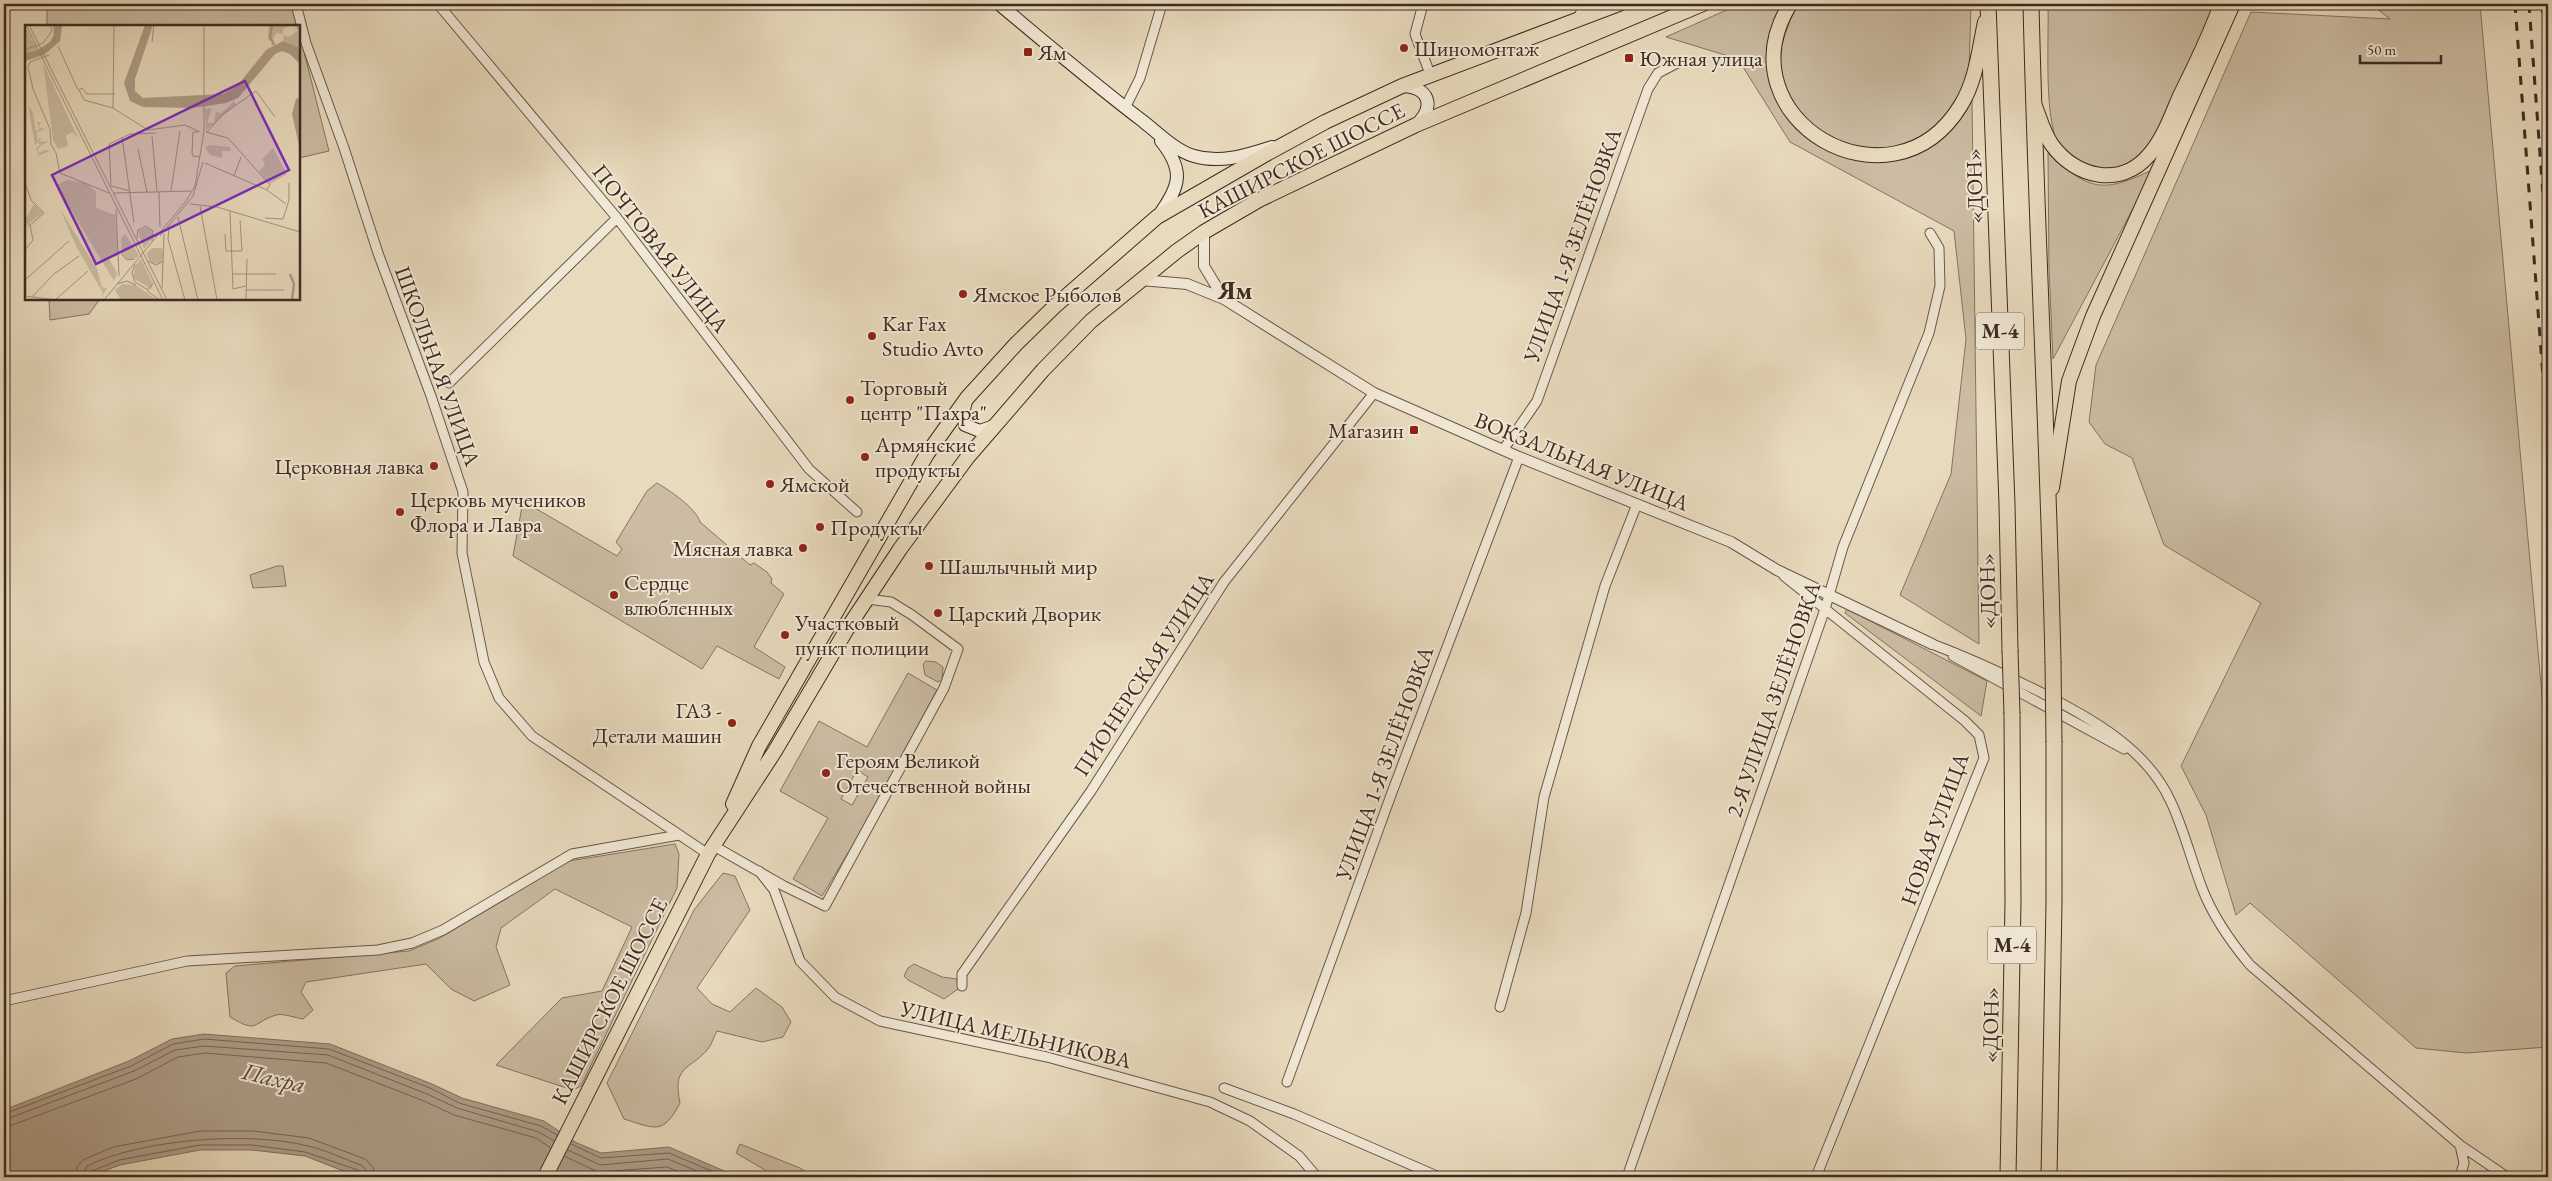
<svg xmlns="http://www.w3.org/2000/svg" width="2552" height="1181" font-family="'EB Garamond',serif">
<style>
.green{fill:#cbbca3;stroke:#847463;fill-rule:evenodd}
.water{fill:#ae9e89;stroke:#817060}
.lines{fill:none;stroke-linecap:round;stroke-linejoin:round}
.shore{stroke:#766456;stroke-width:1}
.minor-casing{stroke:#68574a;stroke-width:11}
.tertiary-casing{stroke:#68574a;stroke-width:12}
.secondary-casing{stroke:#3d2b23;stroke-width:14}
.primary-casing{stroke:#3d2b23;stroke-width:16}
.motorway-casing{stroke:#3d2b23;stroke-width:17}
.minor{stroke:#f0e7d4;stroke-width:9}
.tertiary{stroke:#f0e7d4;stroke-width:10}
.secondary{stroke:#f0e7d4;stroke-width:12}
.primary{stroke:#e8dabd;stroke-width:14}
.motorway{stroke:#e8dabd;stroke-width:15}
.rail{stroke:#3d2b23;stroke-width:3;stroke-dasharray:9 9;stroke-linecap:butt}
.motorway-bridge-casing{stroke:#3d2b23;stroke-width:17;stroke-linecap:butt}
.motorway-bridge{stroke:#e8dabd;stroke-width:15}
.poi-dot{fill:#8f2418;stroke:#f0e7d4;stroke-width:2}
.labels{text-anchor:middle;stroke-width:4;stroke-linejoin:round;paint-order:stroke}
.shield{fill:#f0e7d4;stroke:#736358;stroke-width:1}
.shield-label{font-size:21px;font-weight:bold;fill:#3d2b23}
.poi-label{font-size:22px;fill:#3d2b23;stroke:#f0e7d4;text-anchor:start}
.street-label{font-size:22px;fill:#3d2b23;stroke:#f0e7d4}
.water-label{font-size:24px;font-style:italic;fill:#59483c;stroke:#f0e7d4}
.quarter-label{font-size:25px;font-weight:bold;fill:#3d2b23;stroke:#f0e7d4}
.inset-river{fill:none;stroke:#ae9e89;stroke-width:2.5}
.inset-road{fill:none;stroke:#a4947f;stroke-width:1}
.view{fill:#7b2cbf;fill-opacity:0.15;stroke:#7b2cbf;stroke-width:2.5}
.inset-edge{fill:none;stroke:#3d2b23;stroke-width:2.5}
</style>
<rect width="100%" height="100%" fill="#e8dabd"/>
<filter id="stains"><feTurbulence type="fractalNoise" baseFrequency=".004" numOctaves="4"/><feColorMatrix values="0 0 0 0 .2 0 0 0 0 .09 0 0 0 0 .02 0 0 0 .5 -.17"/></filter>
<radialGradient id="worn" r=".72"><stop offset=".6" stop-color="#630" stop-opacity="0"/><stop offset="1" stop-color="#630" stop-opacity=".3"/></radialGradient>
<path class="green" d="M 47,4 L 292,4 L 297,26 L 47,26 Z
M 1740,4 L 1785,4 C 1778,16 1771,29 1769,42 C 1753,126 1854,189 1924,149 C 1944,138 1958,118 1972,100 L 1979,644 L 1900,595 L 1951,474 L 1966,339 L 1954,231 L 1790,142 L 1738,59 L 1666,37 Z
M 1796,4 L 1971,4 L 1969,70 L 1959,100 L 1927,135 L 1900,147 L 1852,149 L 1808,125 L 1784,88 L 1777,57 Z
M 2048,4 L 2215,4 L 2156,137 C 2144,154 2123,177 2100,170 C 2085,166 2064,158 2057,141 C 2044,113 2049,37 2048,4 Z
M 2371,4 L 2480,4 L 2548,762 L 2548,1047 L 2466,1053 L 2416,1048 L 2250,903 L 2236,915 L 2206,815 L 2181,766 L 2261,603 L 2164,545 L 2132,458 L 2105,444 L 2089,422 L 2096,365 L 2251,12 L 2390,19 Z
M 299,32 L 329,151 L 299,158 Z
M 2048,153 C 2090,191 2102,194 2154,169 L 2053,359 L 2049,269 Z
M 49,299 L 100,299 L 89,314 L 50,320 Z
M 657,483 C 669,490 696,508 700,522 L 750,565 L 754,563 L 767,572 L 772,579 L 771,583 L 784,594 L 754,647 L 785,667 L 779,679 L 717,646 L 702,669 L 513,556 L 523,501 L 617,556 L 622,549 L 616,542 L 647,491 Z
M 277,566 L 283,566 L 286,586 L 253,588 L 250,575 Z
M 1847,609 L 1987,681 L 1981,716 L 1845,613 Z
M 926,661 L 936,662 L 943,667 L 942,680 L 938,682 L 925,675 L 923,664 Z
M 908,673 L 937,690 L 857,838 L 822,896 L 793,879 L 828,818 L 780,791 L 819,721 L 867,747 ZM 857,770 L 868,777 L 852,805 L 841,799 Z
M 675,844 L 679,854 L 677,888 L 581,1086 L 573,1090 L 496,1065 L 562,998 L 602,991 L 632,927 L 555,889 L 501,928 L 496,947 L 510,985 L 474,1001 L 451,989 L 426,964 L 306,982 L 301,992 L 313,1010 L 303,1019 C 296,1018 283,1013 276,1015 C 251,1023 259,1034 230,1017 L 226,973 L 235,966 L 409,951 L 440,938 L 569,861 Z
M 723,873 L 735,876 L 750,910 L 697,988 L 712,1004 L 730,1012 L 756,988 L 782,1007 L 791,1022 L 783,1037 L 762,1042 L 717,1031 C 714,1036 712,1044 708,1049 C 689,1071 672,1065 680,1103 C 663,1135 656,1129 624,1119 L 607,1083 L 694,910 Z
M 914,964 L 942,977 L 957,979 L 958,989 L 944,999 L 908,980 L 904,976 L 908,968 Z
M 740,1144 L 800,1168 L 814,1177 L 777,1177 L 736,1153 Z"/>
<path class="water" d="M 204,1034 L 330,1044 L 432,1084 L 462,1098 L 544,1121 L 577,1143 L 601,1153 L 669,1147 L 738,1177 L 370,1177 L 351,1174 L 305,1156 L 252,1150 L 200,1150 L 120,1165 L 88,1177 L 4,1177 L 4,1110 L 129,1061 L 172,1039 Z"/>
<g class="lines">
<path class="shore" d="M 4,1114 L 131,1066 L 173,1044 L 204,1039 L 329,1049 L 430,1088 L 459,1103 L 541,1126 L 557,1135
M 4,1120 L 134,1071 L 175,1050 L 204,1046 L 328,1055 L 427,1094 L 457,1108 L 539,1132 L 554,1141
M 4,1128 L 136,1079 L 178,1057 L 205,1053 L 326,1063 L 424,1101 L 454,1115 L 536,1138 L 551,1148
M 571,1144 L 601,1158 L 669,1153 L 726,1177
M 568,1150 L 600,1165 L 668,1159 L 711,1177
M 564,1156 L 598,1172 L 667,1167 L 692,1177
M 75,1177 L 77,1167 L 83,1160 L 113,1147 L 200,1131 L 253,1131 L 309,1138 L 365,1159 L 373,1167 L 375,1177
M 82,1177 L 87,1166 C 141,1139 250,1131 308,1146 C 326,1150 344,1159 361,1165 L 366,1170 L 368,1177
M 89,1177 L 92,1171 L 119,1160 L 200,1145 L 252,1145 L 305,1152 L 358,1170 L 361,1177"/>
<g class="minor-casing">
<path id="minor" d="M 296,4 L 306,43 L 344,148 L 378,253 L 431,396 L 463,492 L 462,553 L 484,662 L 499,698 L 532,736 L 708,854
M 438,4 L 617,218 L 809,469 L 857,512
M 1423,4 L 1415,34 L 1430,74
M 1577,20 L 1585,4
M 1125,108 L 1140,78 L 1162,4
M 449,383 L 617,218
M 1503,450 L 1537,401 L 1648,89 L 1658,73 L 1681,61
M 1784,576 L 1965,721 L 1979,735 L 1984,758 L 1816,1177
M 1932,644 C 1969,658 2004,674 2040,692 C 2091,719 2146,747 2171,802 C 2184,830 2191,859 2202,888 C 2213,917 2230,941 2250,965 L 2460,1145 L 2464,1163 L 2460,1177
M 1953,656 L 2124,749
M 714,846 L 784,886 L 825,906 L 944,688 L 958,649 L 912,615 L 891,602 L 867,599
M 759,871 L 774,890 L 800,961 L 835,997 L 880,1021 L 1047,1057 L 1210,1102 L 1250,1121 L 1299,1156 L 1317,1177
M 962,986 L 962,974 L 1091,791 L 1224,582 L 1374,393
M 4,1001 L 187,961 L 378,950 L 412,943 L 443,930 L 572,854 L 679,835
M 1500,1007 L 1526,913 L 1544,797 L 1605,586 L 1637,504
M 1287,1082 L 1391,795 L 1519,457
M 1224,1088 L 1294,1114 L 1439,1177
M 2460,1145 L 2507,1177
M 1627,1177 L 1825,609 L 1843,547 L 1929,333 L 1940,286 L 1939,248 L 1930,233"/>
</g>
<g class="tertiary-casing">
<path id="tertiary" d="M 1204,232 L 1204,266 L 1224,299
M 1141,280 L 1187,284 L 1224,299 L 1374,393 L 1519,457 L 1731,542 L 1777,570 L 1932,644"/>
</g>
<g class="secondary-casing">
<path id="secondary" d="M 999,4 C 1047,44 1094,84 1144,122 C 1159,134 1176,151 1194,156 C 1221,164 1247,155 1272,147
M 1402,86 C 1429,87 1436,106 1416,125
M 1159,215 C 1180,186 1185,171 1161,141
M 966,401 L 963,414 L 965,425 L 980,431 L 994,426"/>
</g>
<g class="primary-casing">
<path id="primary" d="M 1790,4 C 1720,119 1892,219 1961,105 C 1976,81 1979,50 1985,22
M 2035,106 C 2040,119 2044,134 2052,145 C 2076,178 2121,188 2149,155 C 2163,139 2171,117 2179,98 C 2194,67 2210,36 2221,4
M 2052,488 L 2069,381 L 2093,316 L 2233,4
M 733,804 L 759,746 L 927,454 L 967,398 L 1016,344 L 1055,306 L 1157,217 L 1268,153 L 1325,122 L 1402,86 L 1619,4
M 545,1177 L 708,854 L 775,751 L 847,629 L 900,549 L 967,458 L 1043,370 L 1091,321 L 1177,251 L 1204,232 L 1259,200 L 1416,125 L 1703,4"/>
</g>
<g class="motorway-casing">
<path id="motorway" d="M 1988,4 L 2007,504 L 2010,650
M 2031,4 C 2036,223 2048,442 2053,661
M 2008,1177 L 2013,902 L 2012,714
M 2049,1177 L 2054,903 L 2054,743"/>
</g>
<use href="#minor" class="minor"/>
<use href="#tertiary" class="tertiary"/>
<use href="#secondary" class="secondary"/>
<use href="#primary" class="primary"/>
<use href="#motorway" class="motorway"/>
<path class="rail" d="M 2515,4 L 2548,444
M 2529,4 L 2548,263
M 2542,4 L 2548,92"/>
<g class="motorway-bridge-casing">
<path id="motorway-bridge" d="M 2010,650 L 2012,714
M 2053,661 L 2054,743"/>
</g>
<use href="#motorway-bridge" class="motorway-bridge"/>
</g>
<g class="poi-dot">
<circle cx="1404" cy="48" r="5"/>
<rect x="1023" y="47" width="10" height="10" rx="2.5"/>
<rect x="1624" y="53" width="10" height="10" rx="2.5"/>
<circle cx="963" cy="294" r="5"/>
<circle cx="872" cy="336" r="5"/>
<circle cx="850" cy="400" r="5"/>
<rect x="1409" y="425" width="10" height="10" rx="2.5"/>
<circle cx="865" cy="457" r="5"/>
<circle cx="434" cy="466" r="5"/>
<circle cx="770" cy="484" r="5"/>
<circle cx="400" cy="512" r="5"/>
<circle cx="820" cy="527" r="5"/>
<circle cx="803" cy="548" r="5"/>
<circle cx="929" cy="566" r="5"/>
<circle cx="614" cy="595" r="5"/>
<circle cx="938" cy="613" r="5"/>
<circle cx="785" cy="635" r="5"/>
<circle cx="732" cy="723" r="5"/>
<circle cx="826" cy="773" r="5"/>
</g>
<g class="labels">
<g class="shield">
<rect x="1976" y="312.5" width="48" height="37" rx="4"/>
<rect x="1988" y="926.5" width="48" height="37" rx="4"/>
</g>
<g class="shield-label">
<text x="2000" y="338">М-4</text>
<text x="2012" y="952">М-4</text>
</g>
<g class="poi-label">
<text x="1414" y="56">Шиномонтаж</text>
<text x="1038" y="60">Ям</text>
<text x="1639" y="66">Южная улица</text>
<text x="973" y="302">Ямское Рыболов</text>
<text x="882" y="331">Kar Fax<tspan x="882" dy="25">Studio Avto</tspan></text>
<text x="860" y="395">Торговый<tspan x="860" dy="25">центр "Пахра"</tspan></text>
<text x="1404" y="438" text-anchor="end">Магазин</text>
<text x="875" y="452">Армянские<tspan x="875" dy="25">продукты</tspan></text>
<text x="424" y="474" text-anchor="end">Церковная лавка</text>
<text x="780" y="492">Ямской</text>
<text x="410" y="507">Церковь мучеников<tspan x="410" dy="25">Флора и Лавра</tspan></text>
<text x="830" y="535">Продукты</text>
<text x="793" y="556" text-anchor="end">Мясная лавка</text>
<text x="939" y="574">Шашлычный мир</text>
<text x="624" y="590">Сердце<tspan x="624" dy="25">влюбленных</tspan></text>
<text x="948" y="621">Царский Дворик</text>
<text x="795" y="630">Участковый<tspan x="795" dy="25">пункт полиции</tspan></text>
<text x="722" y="718" text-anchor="end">ГАЗ -<tspan x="722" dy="25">Детали машин</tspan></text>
<text x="836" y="768">Героям Великой<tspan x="836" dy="25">Отечественной войны</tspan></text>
</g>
<g class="street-label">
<text transform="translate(1301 160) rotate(-27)" y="8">КАШИРСКОЕ ШОССЕ</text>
<text transform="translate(1974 186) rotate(-92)" y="8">«ДОН»</text>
<text transform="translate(1572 245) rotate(-70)" y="8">УЛИЦА 1-Я ЗЕЛЁНОВКА</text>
<text transform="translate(661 248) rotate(52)" y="8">ПОЧТОВАЯ УЛИЦА</text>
<text transform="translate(438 366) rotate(70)" y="8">ШКОЛЬНАЯ УЛИЦА</text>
<text transform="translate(1582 461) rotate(22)" y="8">ВОКЗАЛЬНАЯ УЛИЦА</text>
<text transform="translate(1987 591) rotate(-91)" y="8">«ДОН»</text>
<text transform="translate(1143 674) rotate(-57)" y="8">ПИОНЕРСКАЯ УЛИЦА</text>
<text transform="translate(1773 699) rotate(-71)" y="8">2-Я УЛИЦА ЗЕЛЁНОВКА</text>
<text transform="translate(1384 763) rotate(-70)" y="8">УЛИЦА 1-Я ЗЕЛЁНОВКА</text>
<text transform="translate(1934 829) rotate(-70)" y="8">НОВАЯ УЛИЦА</text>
<text transform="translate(609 1001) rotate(-63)" y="8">КАШИРСКОЕ ШОССЕ</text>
<text transform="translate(1990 1025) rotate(-89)" y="8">«ДОН»</text>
<text transform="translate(1016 1034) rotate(13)" y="8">УЛИЦА МЕЛЬНИКОВА</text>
</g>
<g class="water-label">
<text transform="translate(274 1078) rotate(13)" y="8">Пахра</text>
</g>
<g class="quarter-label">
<text x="1235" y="299">Ям</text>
</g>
</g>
<g transform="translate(25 25)">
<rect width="275" height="275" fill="#e8dabd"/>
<path d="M 244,0 L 265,0 L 258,4 L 258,9 L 252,8 L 246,16 L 243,15 ZM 268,0 L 275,0 L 275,23 L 258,16 L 259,10 L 265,12 L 273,5 ZM 0,2 L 13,25 L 0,28 ZM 18,38 L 54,115 L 48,107 L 41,110 L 43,121 L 33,124 L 28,115 ZM 209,76 L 211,80 L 181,105 L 180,84 L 187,83 L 182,98 L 189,98 L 191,87 L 196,88 ZM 3,80 L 8,88 L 11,106 L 14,105 L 12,97 L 16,97 L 13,102 L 20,104 L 12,107 L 12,116 L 14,113 L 17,114 L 15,115 L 14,117 L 23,116 L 13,123 L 14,128 L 20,125 L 26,125 L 14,131 L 11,123 L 15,120 L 13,117 L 10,120 ZM 186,120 L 205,122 L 206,126 L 197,126 L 197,133 L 185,130 L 180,122 ZM 248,123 L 262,149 L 245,159 L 234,146 L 240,140 L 237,134 ZM 43,155 L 61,158 L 71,167 L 71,183 L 90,190 L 93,227 L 83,232 L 92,248 L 89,256 L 31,160 ZM 9,179 L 18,188 L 5,197 L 4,203 L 0,195 ZM 35,184 L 72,244 L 77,262 L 82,263 L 77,272 L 78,268 L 52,223 ZM 121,202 L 127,205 L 127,214 L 119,224 L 113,206 ZM 100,209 L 114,230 L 111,233 L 102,235 L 97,229 L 96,214 ZM 127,223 L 137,223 L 139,230 L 135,239 L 126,238 L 121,229 ZM 116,234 L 128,260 L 126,264 L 108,253 L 110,241 ZM 97,259 L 110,260 L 132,275 L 96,275 L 90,265 Z" fill="#cbbca3"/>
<path d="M 28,0 L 37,1 L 35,16 L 19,30 L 0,36 L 0,28 L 13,25 L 25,17 L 29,10 ZM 120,0 L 128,0 L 110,54 L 110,66 L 118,73 L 198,69 L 212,61 L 241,25 L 258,16 L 275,23 L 275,39 L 265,29 L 257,26 L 250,29 L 213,73 L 201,78 L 168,83 L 118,82 L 105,76 L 99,58 ZM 275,72 L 275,125 L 267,89 L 271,74 Z" fill="#ae9e89"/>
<path class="inset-river" d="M 247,0 L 245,11 L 249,20M 265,249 L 269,259 L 267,275"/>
<path class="inset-road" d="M 1,0 L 138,275M 4,0 L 142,275M 127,17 L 129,0M 33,21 L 53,65M 0,25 L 18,18 L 27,6 L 25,0M 24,30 L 5,37 L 3,42 L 8,64 L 25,104 L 26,119 L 31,128 L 35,148 L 84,168M 90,69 L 62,69 L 57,63 L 54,65 L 59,75 L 88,83 L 123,105 L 160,100 L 175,107M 88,83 L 89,0M 173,107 L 168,107 L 167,128 L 168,131 L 175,132M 181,107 L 203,113 L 245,160 L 241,165M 182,107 L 198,89 L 231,66 L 250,92M 127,111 L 132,166M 97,112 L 109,198M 113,124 L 122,167M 180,138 L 242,165 L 261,179M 209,151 L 216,132M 105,166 L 86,161 L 84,119 L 105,109 L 131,108M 146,166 L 155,106M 134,167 L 135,202M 89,168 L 166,166M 165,179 L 192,182 L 275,207M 175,181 L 192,275M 91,184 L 94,251M 205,186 L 208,264 L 221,261M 153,192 L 173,275M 240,193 L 258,194 L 264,175 L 264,158M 144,202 L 143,214 L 160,275M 200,209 L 201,226 L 217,226 L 215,195M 135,211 L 168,171 L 178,137M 112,213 L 113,205 L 121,201 L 128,206 L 127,216M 0,225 L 8,215 L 5,200 L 19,188 L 6,175 L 1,160M 96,229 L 102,235 L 110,234M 123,236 L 131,240 L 139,236M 110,239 L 107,248 L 110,257 L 123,265 L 128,258M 208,249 L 251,249M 0,255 L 44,216M 92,259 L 102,256 L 111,260M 137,263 L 139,209M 221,265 L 259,265M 122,266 L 135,275M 0,271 L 31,275M 7,272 L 29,249 L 54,231M 30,275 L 63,246M 79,275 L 161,176 L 170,161 L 179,106 L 179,0M 221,275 L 222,234"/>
<path class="view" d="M 220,56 L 264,145 L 71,239 L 27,150 Z"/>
<rect width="275" height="275" class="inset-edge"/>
</g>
<rect width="2552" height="1181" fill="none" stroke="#e8dabd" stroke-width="20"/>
<rect x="5" y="5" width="2542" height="1171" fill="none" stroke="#3d2b23" stroke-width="2.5"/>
<rect x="10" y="10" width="2532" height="1161" fill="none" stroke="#3d2b23"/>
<path d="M2360 55v8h81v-8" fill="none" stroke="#3d2b23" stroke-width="2.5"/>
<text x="2367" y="55" font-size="15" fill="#3d2b23" stroke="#f0e7d4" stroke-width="4" paint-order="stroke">50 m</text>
<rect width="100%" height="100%" filter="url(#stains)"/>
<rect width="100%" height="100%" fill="url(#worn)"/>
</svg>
